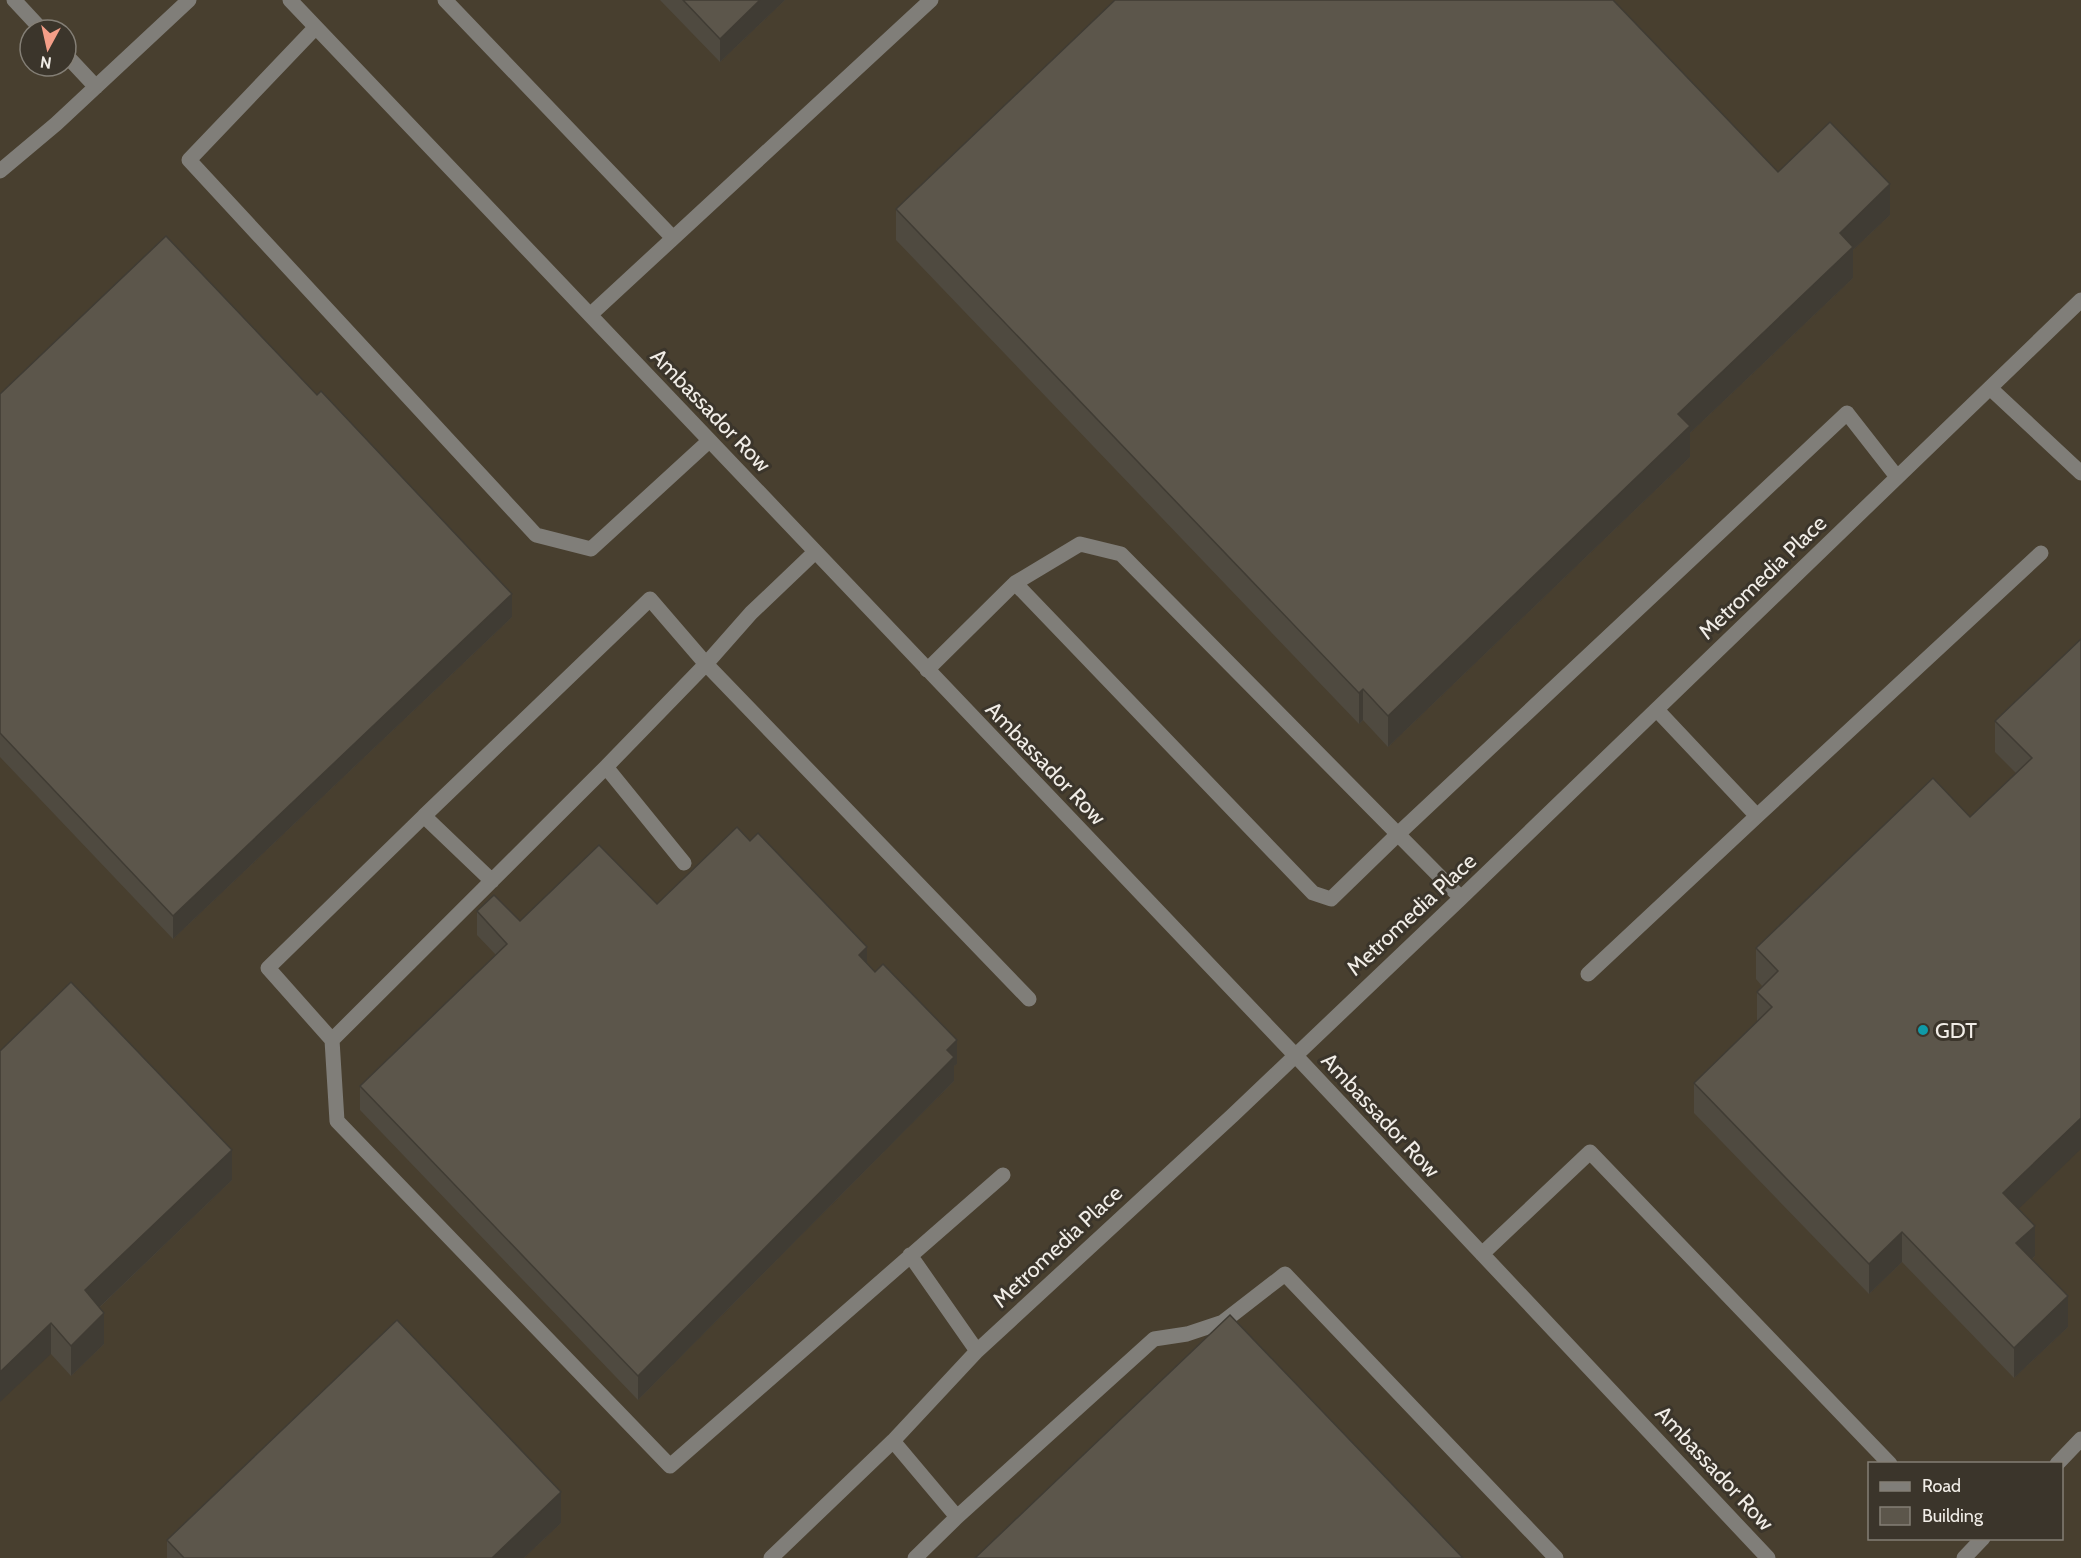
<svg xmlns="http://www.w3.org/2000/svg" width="2081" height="1558" font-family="Cabin,sans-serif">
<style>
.built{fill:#483f2f;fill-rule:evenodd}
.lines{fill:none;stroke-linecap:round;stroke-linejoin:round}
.minor{stroke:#807e79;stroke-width:15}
.wall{fill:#4f4a40}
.shaded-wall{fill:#403c34}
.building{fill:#5c564b;stroke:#403c34;stroke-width:1.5}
.culture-dot{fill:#0f9aa8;stroke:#3b352b;stroke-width:2}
.labels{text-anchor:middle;stroke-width:6;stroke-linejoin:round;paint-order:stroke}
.street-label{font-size:22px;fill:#f1ede7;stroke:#3b352b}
.poi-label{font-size:22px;fill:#f1ede7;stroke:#3b352b;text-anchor:start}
</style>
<rect width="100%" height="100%" fill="#3b352b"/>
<path class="built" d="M 0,0 L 2081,0 L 2081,1558 L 0,1558 ZM 30,30 L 66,30 L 66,66 L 30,66 ZM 1870,1464 L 2062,1464 L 2062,1538 L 1870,1538 Z"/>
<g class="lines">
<path class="minor" d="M 14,0 L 42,30
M 290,0 L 1295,1055 L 1768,1558
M 445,0 L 673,238
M 315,28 L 189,160 L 536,535 L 591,549 L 709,441
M 66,55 L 96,87
M 0,171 L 56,124 L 189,0
M 590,315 L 931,0
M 1990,388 L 2081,473
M 927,670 L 1015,583
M 606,767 L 332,1040 L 337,1121 L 670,1466 L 1003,1175
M 424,816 L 650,599 L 706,664 L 1029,999
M 1757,816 L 2041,553
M 684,863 L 606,767 L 706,664 L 751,613 L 815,552
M 1461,898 L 1121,554 L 1080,544 L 1015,583 L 1313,893 L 1331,899 L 1398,834 L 1847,413 L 1897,477
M 1588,974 L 1757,816 L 1657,710
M 332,1040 L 268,968 L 424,816 L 492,881
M 1482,1254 L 1590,1152 L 1890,1464
M 910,1255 L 977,1351
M 893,1441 L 957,1517
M 2057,1464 L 2081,1439
M 771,1558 L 893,1441 L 977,1351 L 1233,1115 L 1461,898 L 2081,300
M 915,1558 L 957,1517 L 1154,1339 L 1187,1334 L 1223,1322 L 1285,1274 L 1556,1558
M 1964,1558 L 1983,1538"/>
</g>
<path class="wall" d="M 660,0 L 785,0 L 720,62 Z
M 1778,172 L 1890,215 L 1853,250 L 1853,278 L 1690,433 L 1690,457 L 1388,747 L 1363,720 L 1359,724 L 896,240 L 896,209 Z
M 0,394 L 512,617 L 173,939 L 0,757 Z
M 2081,639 L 2018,1209 L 2035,1256 L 2032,1259 L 2068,1327 L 2014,1378 L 1902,1262 L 1869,1294 L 1694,1113 L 1694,1083 L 1757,1022 L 1757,992 L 1762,986 L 1756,979 L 1756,948 L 1970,817 L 2016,773 L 1995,752 L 1995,721 Z
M 657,904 L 867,964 L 957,1064 L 954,1066 L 954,1081 L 638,1400 L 360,1110 L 360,1086 L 496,955 L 477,935 L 477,911 L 520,921 Z
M 0,1051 L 232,1180 L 100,1307 L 104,1344 L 71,1376 L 51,1354 Z
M 561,1523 L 524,1558 L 167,1558 L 167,1540 Z"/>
<path class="shaded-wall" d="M 760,0 L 785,0 L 720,62 L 720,39 Z
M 1890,184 L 1890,215 L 1853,250 L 1853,278 L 1690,433 L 1690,457 L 1388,747 L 1388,716 L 1678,414 L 1840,233 Z
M 512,594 L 512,617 L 173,939 L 173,916 Z
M 1363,689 L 1363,720 L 1359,724 L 1359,693 Z
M 867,947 L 867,971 L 859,955 Z
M 957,1040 L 957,1064 L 954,1066 L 954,1081 L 638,1400 L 638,1376 Z
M 2081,1118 L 2081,1149 L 2003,1224 L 2003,1193 Z
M 232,1150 L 232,1180 L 85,1321 L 85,1290 Z
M 2035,1226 L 2035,1256 L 2016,1274 L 2016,1243 Z
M 1902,1232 L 1902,1262 L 1869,1294 L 1869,1264 Z
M 2068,1296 L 2068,1327 L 2014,1378 L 2014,1348 Z
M 104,1313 L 104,1344 L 71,1376 L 71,1346 Z
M 51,1323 L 51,1354 L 0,1402 L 0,1372 Z
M 561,1492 L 561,1523 L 524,1558 L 492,1558 Z"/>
<path class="building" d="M 683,0 L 760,0 L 720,39 Z
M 1115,0 L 1613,0 L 1778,172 L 1830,122 L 1890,184 L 1840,233 L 1853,247 L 1678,414 L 1690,426 L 1388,716 L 1363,689 L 1359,693 L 896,209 Z
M 166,236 L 317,395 L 321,391 L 512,594 L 173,916 L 0,733 L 0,394 Z
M 2081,639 L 2081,1118 L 2003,1193 L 2035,1226 L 2016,1243 L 2068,1296 L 2014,1348 L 1902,1232 L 1869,1264 L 1694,1083 L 1772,1007 L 1757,992 L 1778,971 L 1756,948 L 1933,778 L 1970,817 L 2032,758 L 1995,721 Z
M 737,827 L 750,841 L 758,833 L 867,947 L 859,955 L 875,972 L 883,964 L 957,1040 L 947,1050 L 954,1057 L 638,1376 L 360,1086 L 507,944 L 477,911 L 494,895 L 520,921 L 599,845 L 657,904 Z
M 71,982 L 232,1150 L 85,1290 L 104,1313 L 71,1346 L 51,1323 L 0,1372 L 0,1051 Z
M 1230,1315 L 1463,1558 L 975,1558 Z
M 397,1320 L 561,1492 L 492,1558 L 184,1558 L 167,1540 Z"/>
<circle class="culture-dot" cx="1923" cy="1030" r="6"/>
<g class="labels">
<g class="street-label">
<text transform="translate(711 410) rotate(46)" y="8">Ambassador Row</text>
<text transform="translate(1762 577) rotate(-44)" y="8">Metromedia Place</text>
<text transform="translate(1046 763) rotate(46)" y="8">Ambassador Row</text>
<text transform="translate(1411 914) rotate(-43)" y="8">Metromedia Place</text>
<text transform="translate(1381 1115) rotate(47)" y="8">Ambassador Row</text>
<text transform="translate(1057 1246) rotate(-43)" y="8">Metromedia Place</text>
<text transform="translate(1715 1468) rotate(47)" y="8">Ambassador Row</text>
</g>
<g class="poi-label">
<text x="1935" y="1038">GDT</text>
</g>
</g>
<rect x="1868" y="1462" width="195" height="78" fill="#3b352b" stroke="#847f76" stroke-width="1.5"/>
<rect x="1880" y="1482" width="30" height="9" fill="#807e79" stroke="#847f76" stroke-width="1.5"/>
<text x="1922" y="1492" font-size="18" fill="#f1ede7">Road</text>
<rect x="1880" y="1507" width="30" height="18" fill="#5c564b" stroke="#847f76" stroke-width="1.5"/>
<text x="1922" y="1522" font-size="18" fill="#f1ede7">Building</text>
<g transform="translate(48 48) rotate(188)"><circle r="28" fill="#3b352b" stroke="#847f76" stroke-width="1.5"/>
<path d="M0-4.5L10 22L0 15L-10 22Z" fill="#f49e88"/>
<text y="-9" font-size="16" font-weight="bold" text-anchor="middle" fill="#f1ede7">N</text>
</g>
</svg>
